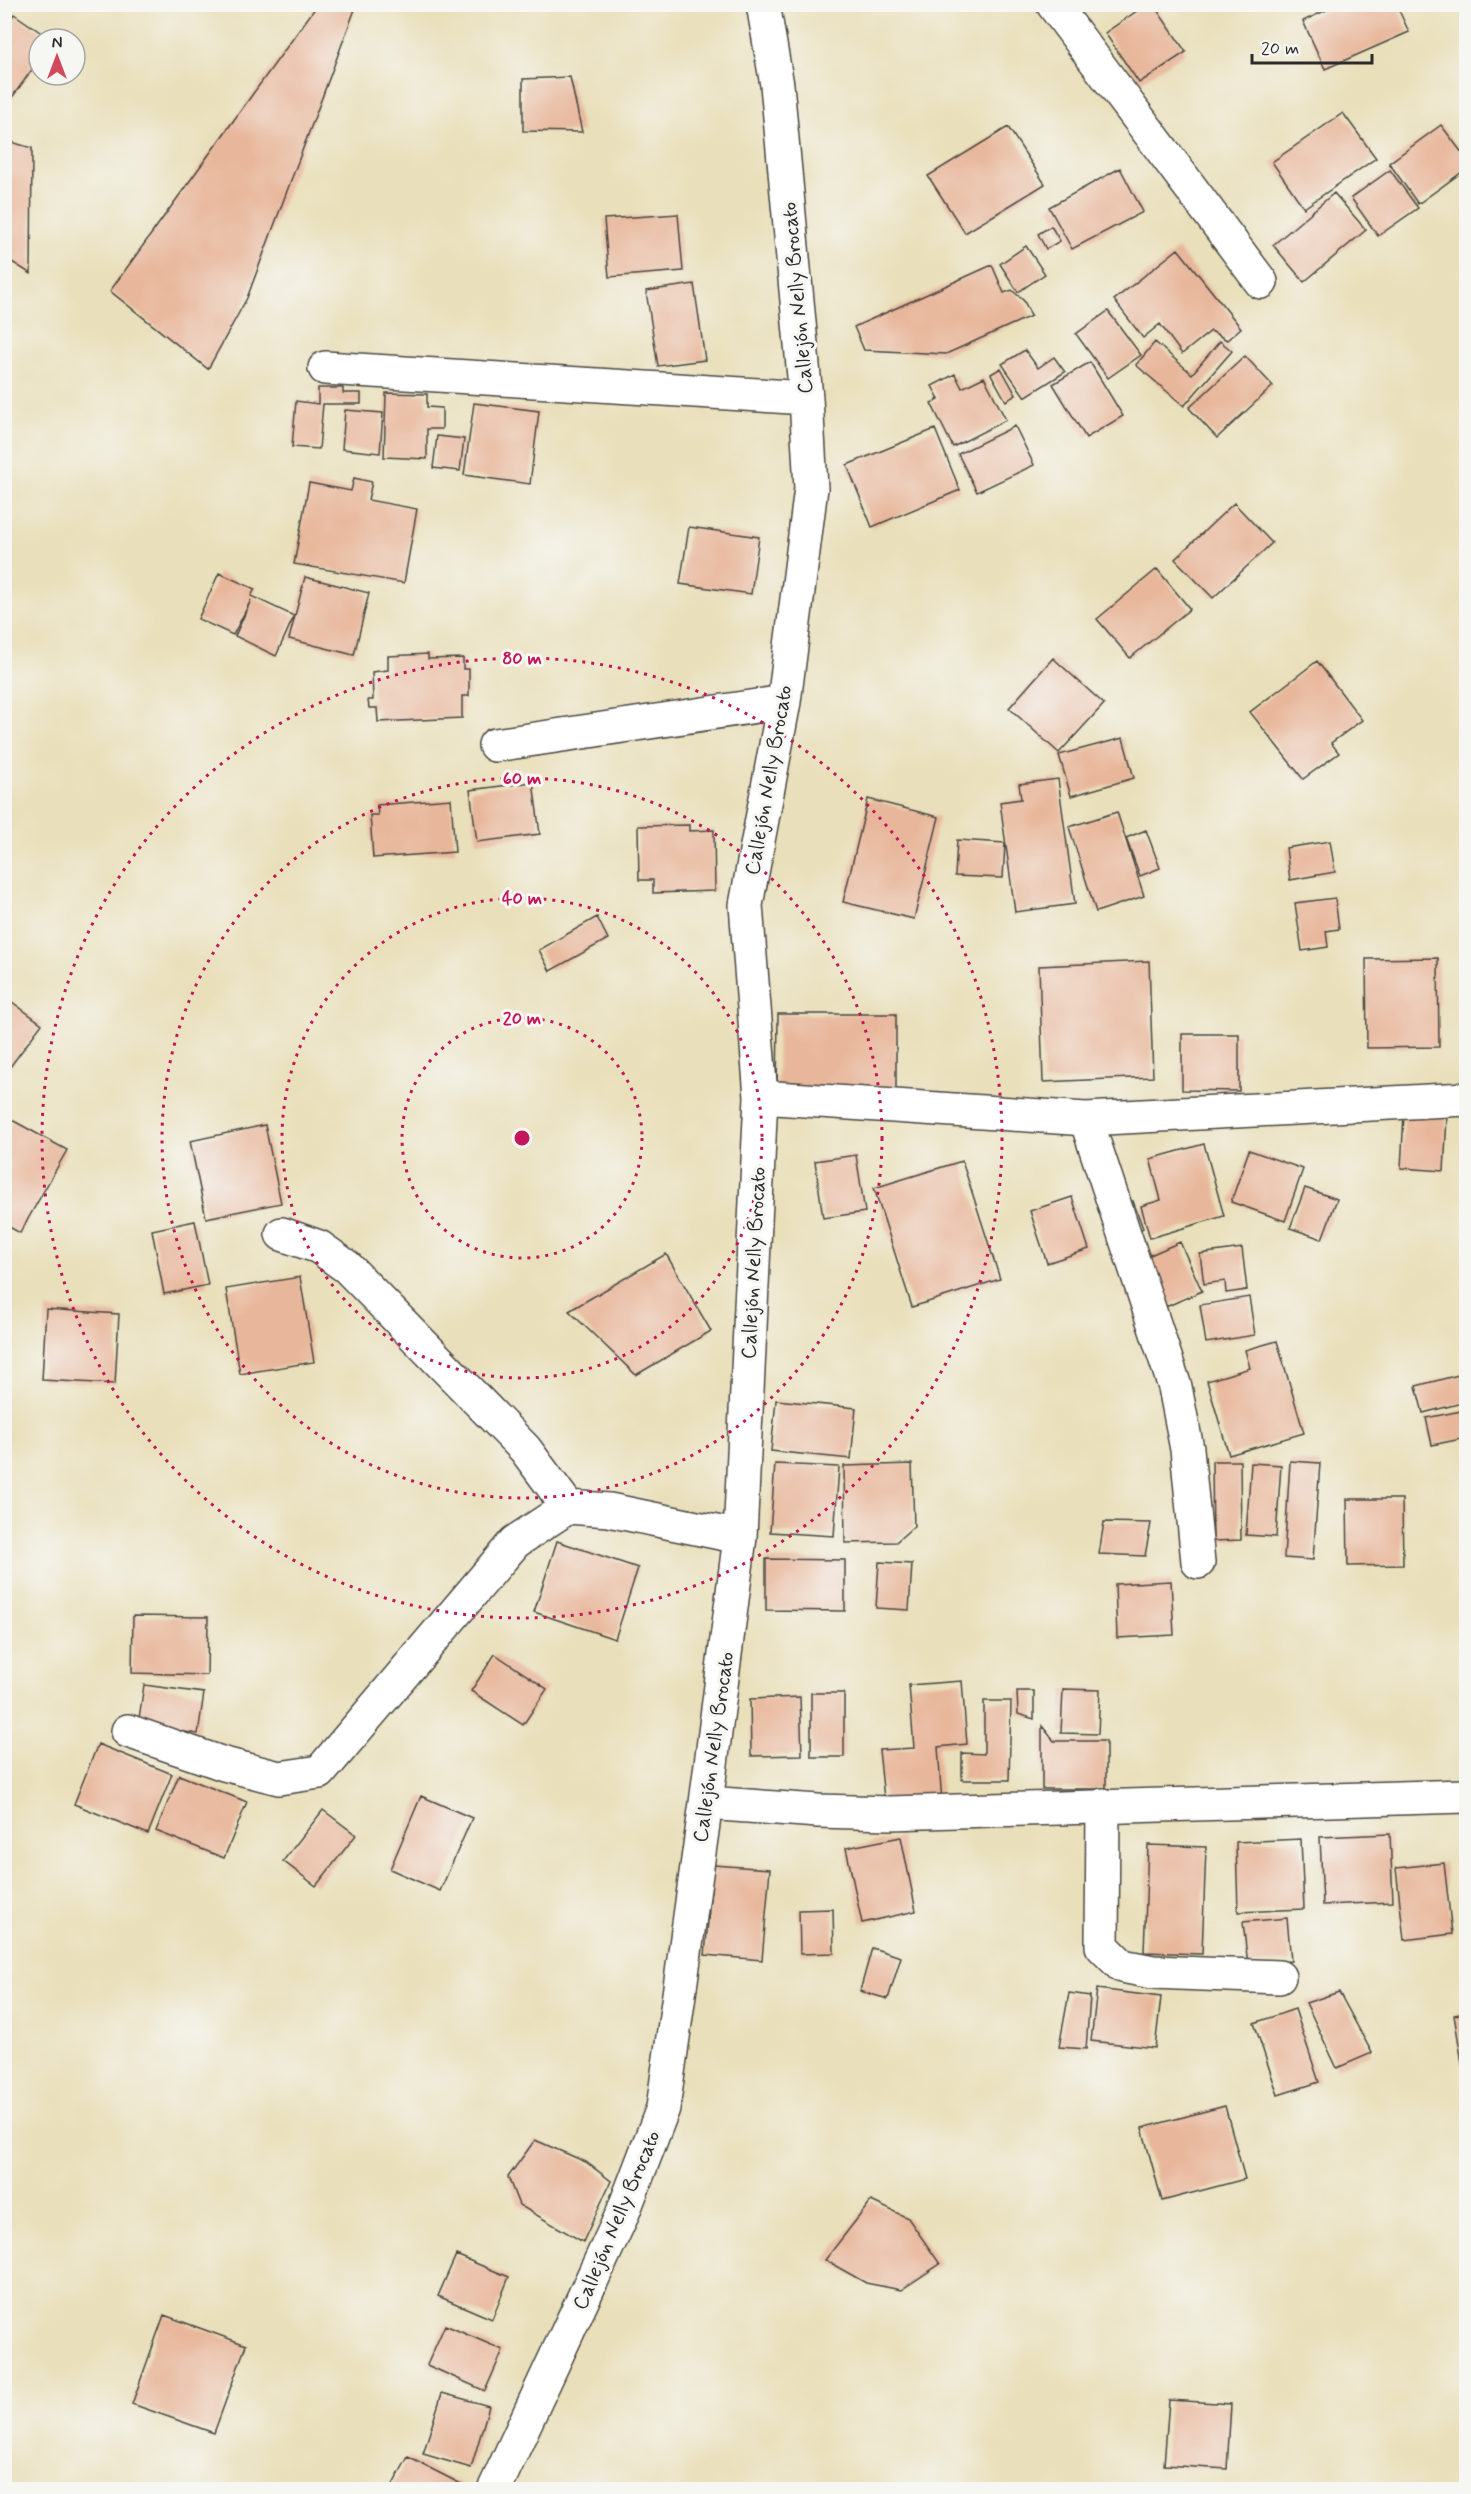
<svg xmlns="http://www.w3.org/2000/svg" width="1471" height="2494" font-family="Mynerve,sans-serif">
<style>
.building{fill:#e8b79b}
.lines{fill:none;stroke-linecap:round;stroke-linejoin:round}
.street-casing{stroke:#484640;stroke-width:36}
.street{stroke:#fff;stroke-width:33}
.ring{fill:none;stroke:#c2185b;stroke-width:3;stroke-dasharray:3 6}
.labels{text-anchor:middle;stroke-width:6;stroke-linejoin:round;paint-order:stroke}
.street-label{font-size:21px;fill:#2b2b2b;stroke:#f6f6f2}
.centre{fill:#c2185b;stroke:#f6f6f2;stroke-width:3}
.ring-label{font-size:18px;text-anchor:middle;font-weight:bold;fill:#c2185b;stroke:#f6f6f2;stroke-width:6;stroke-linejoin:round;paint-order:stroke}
</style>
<rect width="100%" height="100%" fill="#f6f6f2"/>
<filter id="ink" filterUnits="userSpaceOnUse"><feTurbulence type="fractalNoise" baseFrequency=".0167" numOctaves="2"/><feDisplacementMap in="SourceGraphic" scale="12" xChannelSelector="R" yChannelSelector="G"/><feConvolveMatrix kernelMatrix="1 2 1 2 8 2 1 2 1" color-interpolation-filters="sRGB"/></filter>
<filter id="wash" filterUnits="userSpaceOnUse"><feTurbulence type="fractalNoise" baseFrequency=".008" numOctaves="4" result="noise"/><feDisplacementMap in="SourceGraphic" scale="24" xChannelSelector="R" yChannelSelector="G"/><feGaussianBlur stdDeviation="1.35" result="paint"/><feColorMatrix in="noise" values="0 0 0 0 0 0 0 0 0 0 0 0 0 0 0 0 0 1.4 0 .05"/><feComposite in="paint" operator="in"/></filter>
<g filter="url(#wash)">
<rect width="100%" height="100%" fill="#e9dfba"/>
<g id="blocks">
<path class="building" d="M 318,4 L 357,4 L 247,298 L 208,369 L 110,291 Z
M 1147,4 L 1153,4 L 1186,52 L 1139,83 L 1105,33 Z
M 1339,4 L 1396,4 L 1409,32 L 1325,69 L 1303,21 Z
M 14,14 L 50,39 L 39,39 L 39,60 L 8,103 L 4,101 L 4,28 Z
M 570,77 L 582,132 L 523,131 L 523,79 Z
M 1343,113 L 1376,158 L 1304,208 L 1272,162 Z
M 1441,125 L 1466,158 L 1466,169 L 1418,204 L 1389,163 Z
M 1008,127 L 1045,184 L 965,233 L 928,176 Z
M 4,140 L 32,148 L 31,274 L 4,257 Z
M 1120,168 L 1143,212 L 1072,249 L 1049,207 Z
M 1390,170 L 1418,208 L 1378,236 L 1351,198 Z
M 1334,193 L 1366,230 L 1304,282 L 1273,245 Z
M 678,214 L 683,271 L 609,277 L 604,219 Z
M 1051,226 L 1060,241 L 1046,249 L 1038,234 Z
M 1026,246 L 1045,274 L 1018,292 L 1000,264 Z
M 1178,249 L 1241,328 L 1227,340 L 1211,331 L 1182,354 L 1160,324 L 1143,338 L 1114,300 Z
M 992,265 L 1004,293 L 1012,290 L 1024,301 L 1031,316 L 946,354 L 864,350 L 854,327 Z
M 694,284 L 705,360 L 658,366 L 646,291 Z
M 1108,311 L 1141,355 L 1108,378 L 1076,334 Z
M 1220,341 L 1232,351 L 1184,406 L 1136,365 L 1155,342 L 1192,374 Z
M 1025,350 L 1038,368 L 1054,357 L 1065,372 L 1025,397 L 1002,364 Z
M 1245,356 L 1273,386 L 1217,438 L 1189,408 Z
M 1090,362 L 1123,416 L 1086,438 L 1053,384 Z
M 1001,368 L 1016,395 L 1006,401 L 991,374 Z
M 955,374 L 962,388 L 984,377 L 1006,420 L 953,447 L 931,403 L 939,399 L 932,386 Z
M 318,388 L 343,388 L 343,393 L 361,393 L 361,404 L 323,404 L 319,449 L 292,447 L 296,401 L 318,404 Z
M 386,393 L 427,394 L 427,407 L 442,408 L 442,429 L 427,429 L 427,459 L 384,457 Z
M 474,403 L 539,411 L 530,484 L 464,475 Z
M 345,410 L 383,413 L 380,453 L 342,449 Z
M 1015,426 L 1034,465 L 977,492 L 958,454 Z
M 935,429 L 960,490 L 872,527 L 847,465 Z
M 437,436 L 464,439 L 460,471 L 433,468 Z
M 354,478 L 372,482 L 368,500 L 417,509 L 404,583 L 294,564 L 309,483 L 351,491 Z
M 1234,503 L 1272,543 L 1213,598 L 1175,559 Z
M 689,527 L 759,537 L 751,594 L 680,584 Z
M 1157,569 L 1190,609 L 1130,658 L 1097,619 Z
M 219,573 L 255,589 L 251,596 L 294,616 L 276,656 L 235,636 L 251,600 L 233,635 L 198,619 Z
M 305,577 L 369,593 L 354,655 L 289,639 Z
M 428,654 L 428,659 L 463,658 L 463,669 L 469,669 L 469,696 L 462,696 L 462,718 L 378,722 L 377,708 L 369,708 L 368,700 L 373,700 L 372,672 L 388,670 L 388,656 Z
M 1053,658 L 1104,704 L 1059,753 L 1009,708 Z
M 1317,661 L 1362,720 L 1331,743 L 1339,753 L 1303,779 L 1250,712 Z
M 1123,738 L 1134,778 L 1071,796 L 1059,755 Z
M 1058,779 L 1075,904 L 1015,912 L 1000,802 L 1021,799 L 1019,784 Z
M 533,782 L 540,834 L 477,842 L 470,790 Z
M 451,799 L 455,852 L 373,858 L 370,815 L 378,815 L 377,805 Z
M 868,799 L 939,817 L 914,919 L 843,902 Z
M 1117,812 L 1144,896 L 1096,912 L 1069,827 Z
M 689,825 L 689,831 L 714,830 L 715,891 L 653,893 L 653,880 L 639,880 L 638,826 Z
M 1146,830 L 1160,868 L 1140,876 L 1126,838 Z
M 957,840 L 1005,843 L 1003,878 L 955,876 Z
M 1330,841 L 1335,872 L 1290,880 L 1286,848 Z
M 1335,898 L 1339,929 L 1326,931 L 1328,947 L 1302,951 L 1295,903 Z
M 597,917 L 608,939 L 550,971 L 539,950 Z
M 1438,958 L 1439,1047 L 1367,1048 L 1366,959 Z
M 1149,961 L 1153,1077 L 1043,1082 L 1039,966 Z
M 4,996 L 42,1024 L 4,1075 Z
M 778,1014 L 896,1014 L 896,1093 L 777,1092 Z
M 1182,1034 L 1239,1034 L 1239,1091 L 1182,1090 Z
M 1404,1115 L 1447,1117 L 1444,1171 L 1401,1168 Z
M 12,1120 L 67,1150 L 20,1233 L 4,1224 L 4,1134 Z
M 265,1125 L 281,1203 L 206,1218 L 190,1141 Z
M 1204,1144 L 1224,1216 L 1150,1238 L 1141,1206 L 1161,1200 L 1150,1159 Z
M 1249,1150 L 1303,1169 L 1285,1221 L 1231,1202 Z
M 856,1155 L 865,1212 L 823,1218 L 815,1161 Z
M 962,1161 L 1000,1279 L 912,1307 L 874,1188 Z
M 1305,1188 L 1337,1199 L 1322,1239 L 1290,1228 Z
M 1072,1197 L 1089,1249 L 1047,1263 L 1030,1211 Z
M 1133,1201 L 1143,1228 L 1129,1234 L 1119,1206 Z
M 195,1221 L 208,1285 L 164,1294 L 152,1230 Z
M 1180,1242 L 1202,1291 L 1161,1309 L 1139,1260 Z
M 1242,1248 L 1247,1290 L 1226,1293 L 1225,1281 L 1204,1284 L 1200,1254 Z
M 666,1254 L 711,1331 L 636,1375 L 569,1311 Z
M 300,1277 L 314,1362 L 240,1374 L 226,1289 Z
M 1249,1297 L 1255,1335 L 1206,1343 L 1200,1305 Z
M 46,1309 L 119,1314 L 115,1384 L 42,1380 Z
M 1277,1341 L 1304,1433 L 1229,1455 L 1207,1381 L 1250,1368 L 1245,1350 Z
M 1466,1373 L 1466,1402 L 1423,1413 L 1416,1386 Z
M 776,1400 L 856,1408 L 851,1459 L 771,1451 Z
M 1466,1410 L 1466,1438 L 1432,1445 L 1426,1418 Z
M 1212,1461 L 1240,1461 L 1241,1540 L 1213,1541 Z
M 1290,1461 L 1320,1463 L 1313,1560 L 1284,1558 Z
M 1251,1463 L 1281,1465 L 1276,1537 L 1246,1535 Z
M 775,1464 L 839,1467 L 834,1536 L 770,1532 Z
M 912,1464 L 914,1526 L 896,1542 L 845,1543 L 844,1466 Z
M 1347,1499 L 1402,1499 L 1403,1565 L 1348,1566 Z
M 1104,1522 L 1151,1523 L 1145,1556 L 1099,1554 Z
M 557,1541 L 638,1568 L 615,1639 L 534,1612 Z
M 766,1559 L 845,1560 L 845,1611 L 766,1610 Z
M 879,1562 L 912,1564 L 909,1610 L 876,1608 Z
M 1171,1581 L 1174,1635 L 1117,1638 L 1115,1584 Z
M 133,1616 L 208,1617 L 207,1675 L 132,1673 Z
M 495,1654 L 547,1689 L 523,1725 L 471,1691 Z
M 962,1681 L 967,1744 L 938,1747 L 942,1803 L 885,1808 L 879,1750 L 914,1748 L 909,1685 Z
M 144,1685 L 204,1693 L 198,1734 L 138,1725 Z
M 1063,1689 L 1100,1690 L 1098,1734 L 1061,1733 Z
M 1017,1691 L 1034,1691 L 1034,1719 L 1018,1714 Z
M 811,1693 L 844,1693 L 844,1757 L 811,1757 Z
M 800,1697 L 802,1755 L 751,1756 L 750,1699 Z
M 984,1701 L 1011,1701 L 1009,1780 L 962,1780 L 962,1753 L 984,1754 Z
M 1042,1726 L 1054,1741 L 1106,1741 L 1106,1789 L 1042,1789 Z
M 98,1744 L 172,1774 L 148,1834 L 74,1804 Z
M 179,1775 L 247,1802 L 224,1858 L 156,1831 Z
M 421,1796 L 472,1818 L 440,1891 L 390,1869 Z
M 323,1810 L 356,1835 L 316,1886 L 283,1861 Z
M 1390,1834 L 1393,1902 L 1323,1905 L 1320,1837 Z
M 901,1837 L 916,1911 L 862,1923 L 846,1848 Z
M 1301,1839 L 1304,1909 L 1238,1912 L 1236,1842 Z
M 1148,1845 L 1206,1847 L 1202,1954 L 1144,1952 Z
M 1444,1863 L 1452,1934 L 1404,1940 L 1396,1868 Z
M 713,1865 L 770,1869 L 762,1960 L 705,1955 Z
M 833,1909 L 834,1953 L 800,1954 L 799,1910 Z
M 1287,1918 L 1291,1961 L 1248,1965 L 1243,1922 Z
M 872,1948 L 901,1957 L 888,1999 L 860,1991 Z
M 1097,1989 L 1161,1997 L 1155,2048 L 1091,2041 Z
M 1339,1992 L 1372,2053 L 1337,2068 L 1306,2003 Z
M 1069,1993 L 1090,1996 L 1086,2049 L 1059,2047 Z
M 1295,2009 L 1319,2082 L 1278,2095 L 1254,2023 Z
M 1466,2013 L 1466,2080 L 1465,2080 L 1454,2015 Z
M 1225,2106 L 1245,2179 L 1162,2201 L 1142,2128 Z
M 535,2140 L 586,2162 L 611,2181 L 583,2242 L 519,2205 L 508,2177 Z
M 871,2201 L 908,2218 L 940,2264 L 901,2290 L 866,2283 L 825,2260 Z
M 456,2255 L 509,2277 L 492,2319 L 438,2296 Z
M 164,2315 L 246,2345 L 214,2433 L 132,2404 Z
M 445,2325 L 503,2350 L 485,2391 L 427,2365 Z
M 442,2393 L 489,2406 L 471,2468 L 423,2454 Z
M 1169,2400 L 1231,2404 L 1227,2469 L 1164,2465 Z
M 408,2457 L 467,2487 L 466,2490 L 390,2490 Z"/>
</g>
</g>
<g filter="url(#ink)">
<use href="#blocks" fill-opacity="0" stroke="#484640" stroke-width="1.5"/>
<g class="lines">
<g class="street-casing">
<path id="street" d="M 1053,4 L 1261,282
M 325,368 L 806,398
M 495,745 L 784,702
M 761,1097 L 1086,1119 L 1466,1099
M 1086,1119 L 1175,1387 L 1187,1449 L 1198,1562
M 282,1234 L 319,1247 L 347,1267 L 525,1449 L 568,1507
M 128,1731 L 224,1764 L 279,1778 L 320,1772 L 515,1542 L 568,1507 L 609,1510 L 740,1537
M 706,1803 L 818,1811 L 890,1813 L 1466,1796
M 1103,1805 L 1102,1946 L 1122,1966 L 1153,1972 L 1279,1977
M 494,2490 L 622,2215 L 663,2108 L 706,1803 L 740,1537 L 761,1097 L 746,905 L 784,702 L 811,488 L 806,398 L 777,85 L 763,4"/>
</g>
<use href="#street" class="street"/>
</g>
</g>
<g class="ring">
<circle cx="522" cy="1138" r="120"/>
<circle cx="522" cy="1138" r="240"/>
<circle cx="522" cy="1138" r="360"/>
<circle cx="522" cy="1138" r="480"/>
</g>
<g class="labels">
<g class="street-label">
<text transform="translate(797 298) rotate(-95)" y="7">Callejón Nelly Brocato</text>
<text transform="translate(768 780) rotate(-80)" y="7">Callejón Nelly Brocato</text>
<text transform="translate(753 1263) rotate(-87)" y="7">Callejón Nelly Brocato</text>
<text transform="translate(713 1747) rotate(-82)" y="7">Callejón Nelly Brocato</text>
<text transform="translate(616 2220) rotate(-67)" y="7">Callejón Nelly Brocato</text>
</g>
</g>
<circle cx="522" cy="1138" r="9" class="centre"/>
<g class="ring-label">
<text x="522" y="664">80 m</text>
<text x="522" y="784">60 m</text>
<text x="522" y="904">40 m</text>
<text x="522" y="1024">20 m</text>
</g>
<rect width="1471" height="2494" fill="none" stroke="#f6f6f2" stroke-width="24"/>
<g transform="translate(57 57)"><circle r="28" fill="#f6f6f2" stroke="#a5a5a2" stroke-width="1.5"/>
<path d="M0-4.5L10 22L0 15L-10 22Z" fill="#d1495b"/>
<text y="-9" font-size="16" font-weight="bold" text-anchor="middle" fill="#2b2b2b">N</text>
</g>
<path d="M1252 54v9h120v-9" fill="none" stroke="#2b2b2b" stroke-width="3"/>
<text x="1261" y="54" font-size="18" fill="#2b2b2b" stroke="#f6f6f2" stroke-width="4.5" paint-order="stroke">20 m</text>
</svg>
